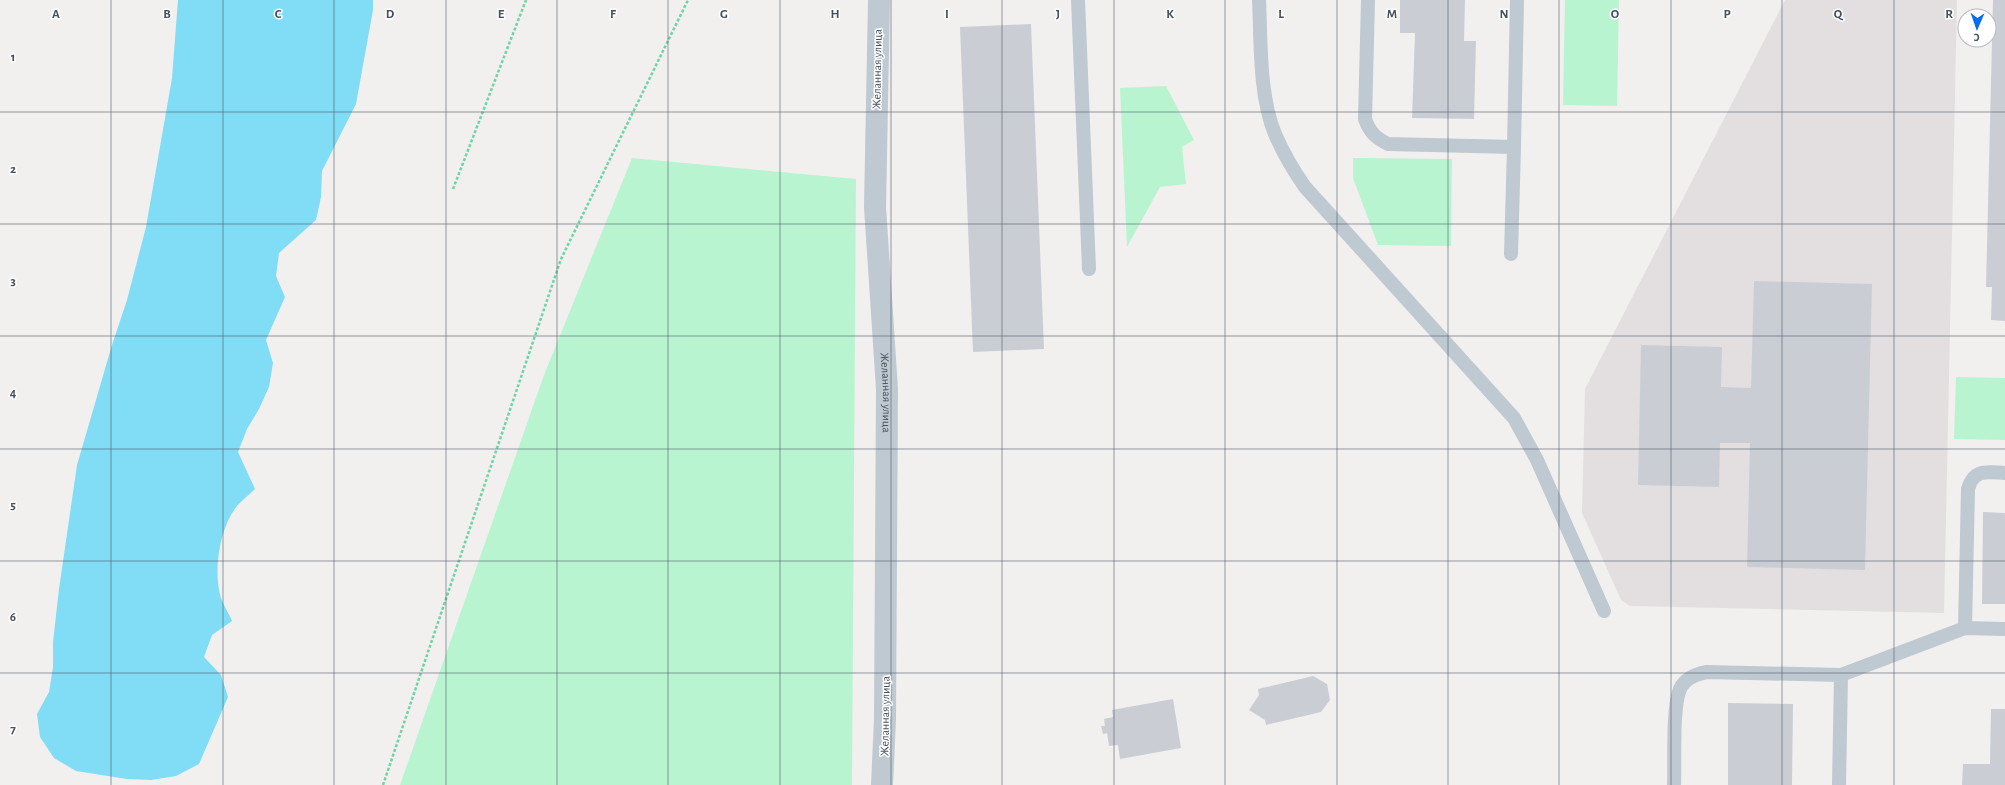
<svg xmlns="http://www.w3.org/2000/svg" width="2005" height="785" font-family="'Alegreya Sans',sans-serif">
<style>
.education{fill:#e3dfe0}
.green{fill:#b9f4d0}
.water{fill:#81dcf5}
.building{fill:#caced4}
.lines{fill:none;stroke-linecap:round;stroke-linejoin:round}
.path{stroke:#6dd5a3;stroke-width:2.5;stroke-dasharray:3 2;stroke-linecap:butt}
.service{stroke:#bec9d2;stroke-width:14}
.minor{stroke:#bec9d2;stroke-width:22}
.grid{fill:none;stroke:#45525e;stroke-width:1;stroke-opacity:0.55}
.labels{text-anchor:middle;stroke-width:3;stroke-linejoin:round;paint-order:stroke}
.street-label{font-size:12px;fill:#45525e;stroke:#fff}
.grid-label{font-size:13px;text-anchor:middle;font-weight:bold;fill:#45525e;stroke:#fff;stroke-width:3;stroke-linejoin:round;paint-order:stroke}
</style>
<rect width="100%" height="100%" fill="#f2efef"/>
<path class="education" d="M 1785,0 L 1957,0 L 1944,613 L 1630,606 L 1621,600 L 1582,513 L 1585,389 Z"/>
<path class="green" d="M 1565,0 L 1619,0 L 1617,106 L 1563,105 Z
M 1166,86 L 1194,140 L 1182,147 L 1186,184 L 1160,187 L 1127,247 L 1120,88 Z
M 632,158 L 856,179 L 852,785 L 400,785 L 544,375 Z
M 1353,158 L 1452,159 L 1451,246 L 1378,245 L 1353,178 Z
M 1956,377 L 2005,378 L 2005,440 L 1954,439 Z"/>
<path class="water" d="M 178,0 L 373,0 L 373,10 L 356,104 L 322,171 L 321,197 L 316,220 L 279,253 L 276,276 L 285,297 L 266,340 L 273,363 L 269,387 L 259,409 L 247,429 L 238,452 L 255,489 C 249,495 242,500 237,506 C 219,528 213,572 221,598 C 224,606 229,614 232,621 L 212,635 L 204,657 L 221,675 L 228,697 L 199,764 L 176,776 L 151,780 L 127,779 L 76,771 L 54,758 L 40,737 L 37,714 L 49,692 L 53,667 L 53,642 L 59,589 L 77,465 L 112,345 L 127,300 L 146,227 L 172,78 Z"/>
<path class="building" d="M 1400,0 L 1465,0 L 1464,41 L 1476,41 L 1474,119 L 1412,118 L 1415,33 L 1400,33 Z
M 1993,0 L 2005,0 L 2005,321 L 1991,320 L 1992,287 L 1986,287 Z
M 1031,24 L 1044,349 L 973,352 L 960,27 Z
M 1754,281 L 1872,284 L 1865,570 L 1747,567 L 1750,443 L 1720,443 L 1719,487 L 1638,485 L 1641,345 L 1722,347 L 1721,387 L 1751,388 Z
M 1983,512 L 2005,513 L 2005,604 L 1982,604 Z
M 1313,676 L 1327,684 L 1330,700 L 1321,712 L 1266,725 L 1265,720 L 1249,710 L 1259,695 L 1258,689 Z
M 1173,699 L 1181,748 L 1120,759 L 1118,745 L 1109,746 L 1107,733 L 1103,734 L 1101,726 L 1105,726 L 1104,719 L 1113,717 L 1112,710 Z
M 1728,703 L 1793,704 L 1792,785 L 1728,785 Z
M 1991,709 L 2005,709 L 2005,785 L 1962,785 L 1963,764 L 1990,764 Z"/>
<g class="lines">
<path class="path" d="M 453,189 L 526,0
M 383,785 L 561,259 L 688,0"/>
<path class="service" d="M 1078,0 L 1089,269
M 1259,0 C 1261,42 1259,95 1275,134 C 1283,153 1293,170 1305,187 L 1514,418 L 1537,460 L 1604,611
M 1368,0 L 1365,119 C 1370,133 1376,138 1388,144 L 1514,147 L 1517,0
M 1511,254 L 1514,147
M 1965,628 L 1968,489 C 1974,468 1987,472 2005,473
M 1674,785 C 1675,762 1672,708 1680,689 C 1685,678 1696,674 1707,672 L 1841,675 L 1965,628 L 2005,629
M 1839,785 L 1841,675"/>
<path class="minor" id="s1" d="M 879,0 L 875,207 L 887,389 L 885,719 L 882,785"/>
</g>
<path class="grid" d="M 111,0 L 111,785M 223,0 L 223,785M 334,0 L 334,785M 446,0 L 446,785M 557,0 L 557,785M 668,0 L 668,785M 780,0 L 780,785M 891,0 L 891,785M 1002,0 L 1002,785M 1114,0 L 1114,785M 1225,0 L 1225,785M 1337,0 L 1337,785M 1448,0 L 1448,785M 1559,0 L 1559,785M 1671,0 L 1671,785M 1782,0 L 1782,785M 1894,0 L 1894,785M 0,112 L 2005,112M 0,224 L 2005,224M 0,336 L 2005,336M 0,449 L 2005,449M 0,561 L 2005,561M 0,673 L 2005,673"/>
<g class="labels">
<g class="street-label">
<text transform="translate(877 69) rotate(-89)" y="4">Желанная улица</text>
<text dy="4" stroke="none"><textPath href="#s1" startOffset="393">Желанная улица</textPath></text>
<text transform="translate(885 716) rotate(-89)" y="4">Желанная улица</text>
</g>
</g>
<g class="grid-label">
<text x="56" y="18">A</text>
<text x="167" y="18">B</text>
<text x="278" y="18">C</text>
<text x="390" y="18">D</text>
<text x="501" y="18">E</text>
<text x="613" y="18">F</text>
<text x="724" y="18">G</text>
<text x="835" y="18">H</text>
<text x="947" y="18">I</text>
<text x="1058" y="18">J</text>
<text x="1170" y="18">K</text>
<text x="1281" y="18">L</text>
<text x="1392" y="18">M</text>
<text x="1504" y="18">N</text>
<text x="1615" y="18">O</text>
<text x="1727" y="18">P</text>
<text x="1838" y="18">Q</text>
<text x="1949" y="18">R</text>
<text x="13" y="61">1</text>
<text x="13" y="173">2</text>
<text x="13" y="285">3</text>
<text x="13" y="397">4</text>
<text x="13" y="509">5</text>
<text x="13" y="621">6</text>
<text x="13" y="733">7</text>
</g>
<g transform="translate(1977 28) rotate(182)"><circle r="19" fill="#ffffff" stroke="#b5babf"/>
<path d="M0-3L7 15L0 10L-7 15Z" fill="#076cf4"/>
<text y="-6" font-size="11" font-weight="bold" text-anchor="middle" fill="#45525e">С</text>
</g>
</svg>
